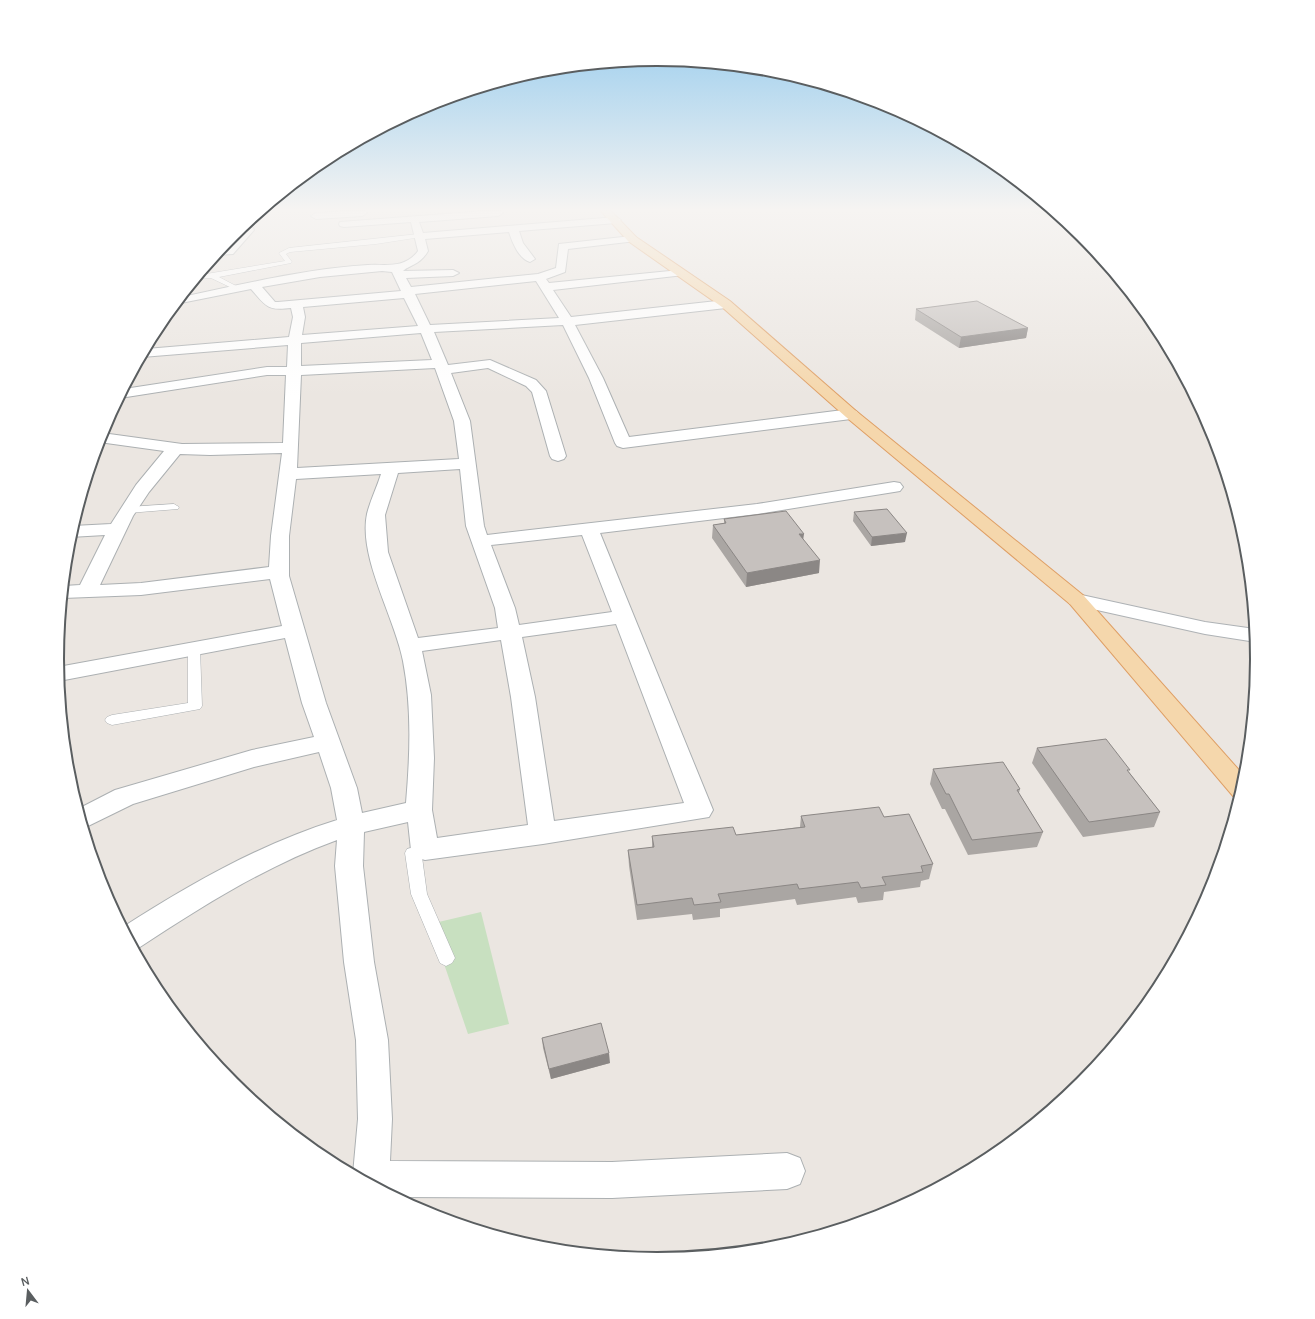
<svg xmlns="http://www.w3.org/2000/svg" width="1315" height="1319" font-family="Manrope,sans-serif">
<style>
.green{fill:#c8e0c0}
.lines{fill:none;stroke-linecap:round;stroke-linejoin:round}
.lane-casing{stroke:#acb0b2;stroke-width:1}
.street-casing{stroke:#acb0b2;stroke-width:2}
.secondary-casing{stroke:#aeb2b5;stroke-width:2}
.primary-casing{stroke:#df9f65;stroke-width:2}
.lane{fill:#fff;fill-rule:evenodd}
.street{fill:#fff;fill-rule:evenodd}
.secondary{fill:#fff;fill-rule:evenodd}
.primary{fill:#f5d7ac;fill-rule:evenodd}
.wall{fill:#aaa6a3}
.shaded-wall{fill:#8b8785}
.building{fill:#c6c1be;stroke:#8b8785}
.rim{fill:none;stroke:#5a5e60;stroke-width:2}
</style>
<rect width="100%" height="100%" fill="#ebe6e1"/>
<path class="green" d="M 1027,211 L 1053,211 L 1066,222 Z
M 481,912 L 509,1024 L 468,1034 L 442,958 L 426,925 Z"/>
<g class="lines">
<g class="lane-casing">
<path id="lane" d="M 419,234 L 421,235 L 421,237 L 376,244 L 290,252 L 286,254 L 292,262 L 291,263 L 219,277 L 238,287 L 238,289 L 236,290 L 211,278 L 197,279 L 200,275 L 285,261 L 279,253 L 289,248 Z
M 174,504 L 179,507 L 178,509 L 128,513 L 123,510 L 128,507 Z
M 194,645 L 200,649 L 202,706 L 200,709 L 112,725 L 107,723 L 105,720 L 107,717 L 112,715 L 188,703 L 188,649 Z
M 425,844 L 431,846 L 433,850 L 431,854 L 422,857 L 427,894 L 455,958 L 452,963 L 446,966 L 440,963 L 411,894 L 405,853 L 407,849 Z"/>
</g>
<g class="street-casing">
<path id="street" d="M 348,211 L 365,211 L 367,213 L 362,216 L 316,219 L 311,216 L 316,213 Z
M 485,211 L 501,211 L 503,213 L 498,216 L 419,222 L 423,233 L 616,217 L 621,220 L 616,223 L 519,231 L 523,243 L 535,259 L 530,262 C 519,259 512,242 509,232 L 425,239 L 428,251 C 420,265 411,264 403,271 L 453,270 L 459,273 L 453,276 L 406,278 L 411,287 L 538,274 L 556,268 L 559,244 L 632,236 L 636,237 L 637,239 L 636,241 L 568,249 L 565,272 L 546,279 L 549,283 L 680,270 L 684,271 L 686,273 L 684,275 L 553,290 L 571,317 L 726,300 L 732,304 L 726,308 L 575,325 L 603,378 L 629,437 L 851,409 L 856,411 L 859,414 L 856,417 L 851,419 L 623,448 L 617,446 L 615,443 L 589,378 L 563,325 L 434,332 L 448,365 L 490,360 L 536,380 L 546,391 L 566,456 L 564,459 L 558,461 L 552,459 L 550,456 L 532,392 L 526,386 L 488,368 L 451,373 L 470,421 L 484,526 L 487,535 L 757,504 L 894,482 L 900,483 L 903,487 L 900,491 L 894,492 L 757,514 L 600,533 L 713,810 L 709,817 L 543,844 L 425,860 L 415,857 L 411,850 L 408,822 L 364,832 L 363,866 L 374,962 L 388,1040 L 392,1119 L 390,1161 L 612,1162 L 787,1153 L 800,1158 L 805,1171 L 800,1184 L 787,1189 L 612,1198 L 396,1197 L 353,1174 L 358,1119 L 356,1040 L 344,962 L 335,866 L 337,840 C 266,866 202,906 140,947 L 134,949 L 123,927 C 190,884 260,844 337,820 L 331,788 L 319,752 L 254,767 L 133,804 L 84,828 L 78,809 L 115,790 L 252,750 L 314,737 L 302,703 L 285,638 L 59,681 L 58,667 L 282,626 L 270,579 L 141,595 L 63,598 L 64,586 L 80,585 L 105,535 L 70,537 L 73,526 L 111,524 L 136,485 L 164,451 L 99,442 L 102,433 L 182,444 L 283,443 L 286,375 L 267,375 L 120,398 L 124,389 L 267,367 L 287,367 L 288,345 L 142,357 L 146,349 L 289,337 L 293,317 L 291,308 C 267,311 266,306 251,289 L 176,304 L 182,297 C 244,284 304,269 368,265 C 386,264 405,269 418,251 L 411,222 L 344,227 L 340,226 L 339,224 L 340,222 ZM 382,271 L 392,272 L 401,291 L 278,302 L 275,302 L 262,287 L 320,277 ZM 536,281 L 559,318 L 430,325 L 415,294 ZM 404,298 L 418,326 L 302,335 L 305,317 L 303,307 ZM 421,333 L 432,360 L 301,366 L 301,343 ZM 435,368 L 454,421 L 459,459 L 297,468 L 301,375 ZM 282,453 L 271,536 L 269,567 L 141,583 L 100,585 L 133,516 L 149,492 L 180,454 L 210,455 ZM 460,469 L 466,526 L 495,608 L 498,628 L 418,638 L 388,552 L 385,515 L 398,473 ZM 381,474 C 377,487 370,501 367,514 C 358,557 395,618 403,661 C 412,708 410,756 406,803 L 362,813 L 357,788 L 326,703 L 289,576 L 289,536 L 296,479 ZM 582,535 L 612,612 L 519,625 L 515,608 L 491,545 ZM 616,624 L 684,803 L 554,821 L 535,697 L 522,637 ZM 501,640 L 511,697 L 528,825 L 437,838 L 432,810 L 434,758 L 431,695 L 422,651 Z
M 243,226 L 253,228 L 254,230 L 233,254 L 217,255 L 221,249 L 226,249 L 241,232 L 237,231 Z"/>
</g>
<g class="secondary-casing">
<path id="secondary" d="M 1077,594 L 1205,622 L 1255,629 L 1256,642 L 1205,634 L 1070,604 L 1067,600 L 1070,596 Z"/>
</g>
<g class="primary-casing">
<path id="primary" d="M 601,211 L 611,211 L 636,237 L 730,301 L 856,411 L 1084,596 L 1246,778 L 1240,799 L 1233,796 L 1070,604 L 846,417 L 722,307 L 628,241 Z"/>
</g>
<use href="#lane" class="lane"/>
<use href="#street" class="street"/>
<use href="#secondary" class="secondary"/>
<use href="#primary" class="primary"/>
</g>
<path class="wall" d="M 916,309 L 1028,328 L 1026,338 L 959,348 L 915,320 Z
M 854,512 L 905,542 L 871,546 L 853,521 Z
M 724,519 L 803,539 L 819,573 L 746,587 L 712,538 L 713,525 L 724,523 Z
M 1037,748 L 1129,772 L 1160,812 L 1154,827 L 1083,837 L 1032,763 Z
M 933,769 L 1020,789 L 1019,793 L 1043,832 L 1037,847 L 968,855 L 945,809 L 942,809 L 930,784 Z
M 801,816 L 884,817 L 933,864 L 929,879 L 921,881 L 920,887 L 884,892 L 883,900 L 858,903 L 856,897 L 797,905 L 795,899 L 720,909 L 720,917 L 693,920 L 692,914 L 637,920 L 629,866 L 628,850 L 652,848 L 652,836 L 736,835 L 800,827 Z
M 542,1038 L 610,1063 L 551,1079 L 543,1048 Z"/>
<path class="shaded-wall" d="M 1028,328 L 1026,338 L 959,348 L 961,337 Z
M 907,533 L 905,542 L 871,546 L 872,537 Z
M 799,534 L 804,534 L 802,547 Z
M 820,560 L 819,573 L 746,587 L 747,573 Z
M 609,1053 L 610,1063 L 551,1079 L 549,1069 Z"/>
<path class="building" d="M 977,301 L 1028,328 L 961,337 L 916,309 Z
M 887,509 L 907,533 L 872,537 L 854,512 Z
M 786,511 L 804,534 L 799,534 L 820,560 L 747,573 L 713,525 L 726,523 L 724,519 Z
M 1106,739 L 1130,770 L 1127,770 L 1160,812 L 1089,822 L 1037,748 Z
M 1003,762 L 1020,789 L 1017,790 L 1043,832 L 972,840 L 949,794 L 946,794 L 933,769 Z
M 879,807 L 884,817 L 909,814 L 933,864 L 921,866 L 923,872 L 882,877 L 886,885 L 861,888 L 858,882 L 799,889 L 797,884 L 718,894 L 721,902 L 694,905 L 692,898 L 637,905 L 628,850 L 654,847 L 652,836 L 733,827 L 736,835 L 805,827 L 801,816 Z
M 601,1023 L 609,1053 L 549,1069 L 542,1038 Z"/>
<linearGradient id="sky" x2="0" y2="1"><stop stop-color="#8ec8ed"/><stop offset="0.53" stop-color="#f6f4f2"/><stop offset="1" stop-color="#f6f4f2" stop-opacity="0"/></linearGradient>
<rect width="1315" height="396" fill="url(#sky)"/>
<path d="M0 0H1315V1319H0ZM64 659a593 593 0 1 1 1186 0a593 593 0 1 1-1186 0Z" fill="#fff" fill-rule="evenodd"/>
<path class="rim" d="M64 659a593 593 0 1 1 1186 0a593 593 0 1 1-1186 0Z"/>
<g transform="translate(28 1291) rotate(344)" stroke="#ffffff" stroke-width="3" paint-order="stroke">
<path d="M0-3L7 15L0 10L-7 15Z" fill="#5a5e60"/>
<text y="-6" font-size="11" font-weight="bold" text-anchor="middle" fill="#5a5e60">N</text>
</g>
</svg>
